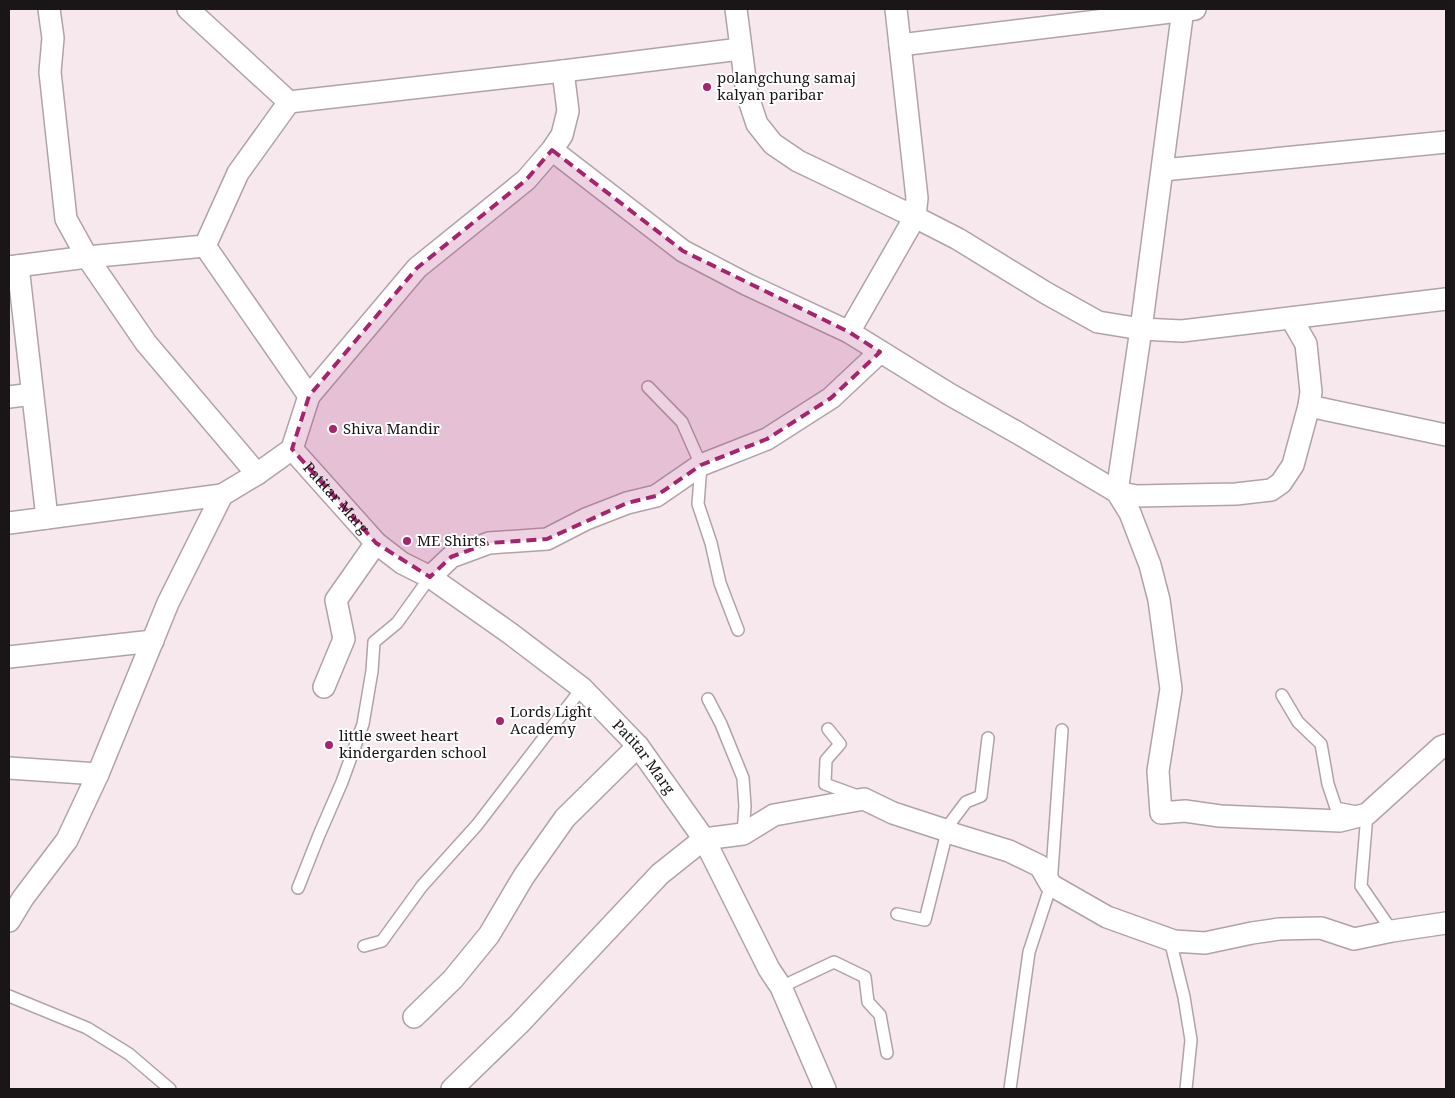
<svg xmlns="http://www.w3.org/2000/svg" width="1455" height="1098" font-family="'Noto Serif',serif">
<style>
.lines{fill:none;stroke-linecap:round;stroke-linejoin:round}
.service-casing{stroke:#b0a3a8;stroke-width:14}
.minor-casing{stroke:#b0a3a8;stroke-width:24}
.service{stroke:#fff;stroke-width:11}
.minor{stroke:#fff;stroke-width:21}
.marked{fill:#a7236e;fill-opacity:0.2;stroke:#a7236e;stroke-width:4;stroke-dasharray:10 6;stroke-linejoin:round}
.poi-dot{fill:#a7236e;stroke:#fff;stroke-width:2}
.labels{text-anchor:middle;stroke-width:4;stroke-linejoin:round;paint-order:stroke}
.poi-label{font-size:15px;fill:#1a1517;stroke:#fff;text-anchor:start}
.street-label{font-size:15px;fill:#1a1517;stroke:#fff}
</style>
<rect width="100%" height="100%" fill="#f7e8ee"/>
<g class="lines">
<g class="service-casing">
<path id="service" d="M 648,387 L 682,422 L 701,465 L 698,504 L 711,543 L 720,583 L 738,630
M 1282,695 L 1298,722 L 1321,744 L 1328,784 L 1336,808 L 1367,814 L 1361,886 L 1392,931
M 708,699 L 721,724 L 743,778 L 745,806 L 743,834
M 828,729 L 840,744 L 826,760 L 825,784 L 858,796
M 945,830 L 966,802 L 981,796 L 988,738
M 298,888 L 319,835 L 342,782 L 363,724 L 372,671 L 374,642 L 397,623 L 430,577
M 897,914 L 925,920 L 947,832
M 364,946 L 382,941 L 422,886 L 477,825 L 582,688
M 1184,946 L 1172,948 L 1184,997 L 1191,1040 L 1186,1089
M 781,987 L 834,962 L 865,977 L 868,1002 L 880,1015 L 887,1053
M 9,996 L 87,1028 L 129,1054 L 170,1089
M 1010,1089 L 1029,952 L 1051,885 L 1062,730"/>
</g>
<g class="minor-casing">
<g id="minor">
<path d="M 49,9 L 53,38 L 50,72 L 66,219 L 87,257 L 146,343 L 257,474"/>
<path d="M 188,9 L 289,102"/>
<path d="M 736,9 L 747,94 L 757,124 L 773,144 L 798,161 L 915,217 L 958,239 L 1046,293 L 1098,322 L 1141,329 L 1182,331 L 1446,299"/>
<path d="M 1183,9 L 1141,329 L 1117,492 L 1136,496 L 1236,494 L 1271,490 L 1281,483 L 1293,465 L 1309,406 L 1311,392 L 1306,344 L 1291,318"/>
<path d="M 900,45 L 1195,9"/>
<path d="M 552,150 L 683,251 L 746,284 L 849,332 L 949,394 L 1018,433 L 1117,492 L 1130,513 L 1150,565 L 1159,600 L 1171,689 L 1158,771 L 1161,813 L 1185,811 L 1220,816 L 1340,821 L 1367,814 L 1441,747 L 1446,745"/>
<path d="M 1163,170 L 1446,142"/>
<path d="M 205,246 L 309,396"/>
<path d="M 18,266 L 47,518"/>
<path d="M 9,267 L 87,257 L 205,246 L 238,173 L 289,102 L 563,71 L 740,49"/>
<path d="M 849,332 L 915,217 L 917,198 L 896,9"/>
<path d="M 9,397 L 32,394"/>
<path d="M 1309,406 L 1446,435"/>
<path id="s1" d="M 292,449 L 376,543 L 402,563 L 430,577 L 511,634 L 582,688 L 638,746 L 704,839 L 769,969 L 781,987 L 825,1089"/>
<path d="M 9,523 L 222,495"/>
<path d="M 430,577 L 451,557 L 489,543 L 547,539 L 586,519 L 627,503 L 656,496 L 701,465 L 767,439 L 831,398 L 880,352"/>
<path d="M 9,657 L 153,641"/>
<path d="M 324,687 L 344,639 L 336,600 L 376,543"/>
<path d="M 9,768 L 98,774"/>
<path d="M 9,921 L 23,898 L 67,840 L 98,774 L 168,603 L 222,495 L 257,474 L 292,449 L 309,396 L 417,268 L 526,180 L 552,150 L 562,135 L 568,111 L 563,71"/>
<path d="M 414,1017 L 453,979 L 489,935 L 524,876 L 565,818 L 638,746"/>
<path d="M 452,1089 L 519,1024 L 660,874 L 704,839 L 743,834 L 774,815 L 864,799 L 893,813 L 945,830 L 947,832 L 1009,851 L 1040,866 L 1051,885 L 1107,917 L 1174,941 L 1205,943 L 1252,933 L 1279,929 L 1321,928 L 1354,939 L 1392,931 L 1446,923"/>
</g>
</g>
<use href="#service" class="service"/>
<use href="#minor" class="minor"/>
</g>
<path class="marked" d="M 552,150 L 683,251 L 849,332 L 880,352 L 831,398 L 767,439 L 701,465 L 656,496 L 627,503 L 547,539 L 489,543 L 451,557 L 430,577 L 376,543 L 292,449 L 309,396 L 417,268 L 526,180 Z"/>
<g class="poi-dot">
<circle cx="707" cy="87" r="5"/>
<circle cx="333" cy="429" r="5"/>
<circle cx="407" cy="541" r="5"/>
<circle cx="500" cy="721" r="5"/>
<circle cx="329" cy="745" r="5"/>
</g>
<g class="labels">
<g class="poi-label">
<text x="717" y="83">polangchung samaj<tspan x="717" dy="17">kalyan paribar</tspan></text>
<text x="343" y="434">Shiva Mandir</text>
<text x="417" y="546">ME Shirts</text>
<text x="510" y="717">Lords Light<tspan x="510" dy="17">Academy</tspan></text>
<text x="339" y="741">little sweet heart<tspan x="339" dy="17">kindergarden school</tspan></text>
</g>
<g class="street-label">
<text dy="5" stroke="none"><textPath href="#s1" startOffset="66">Patitar Marg</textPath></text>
<text dy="5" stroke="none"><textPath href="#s1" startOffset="471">Patitar Marg</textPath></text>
</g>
</g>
<rect width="1455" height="1098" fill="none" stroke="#1a1517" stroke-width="20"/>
</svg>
